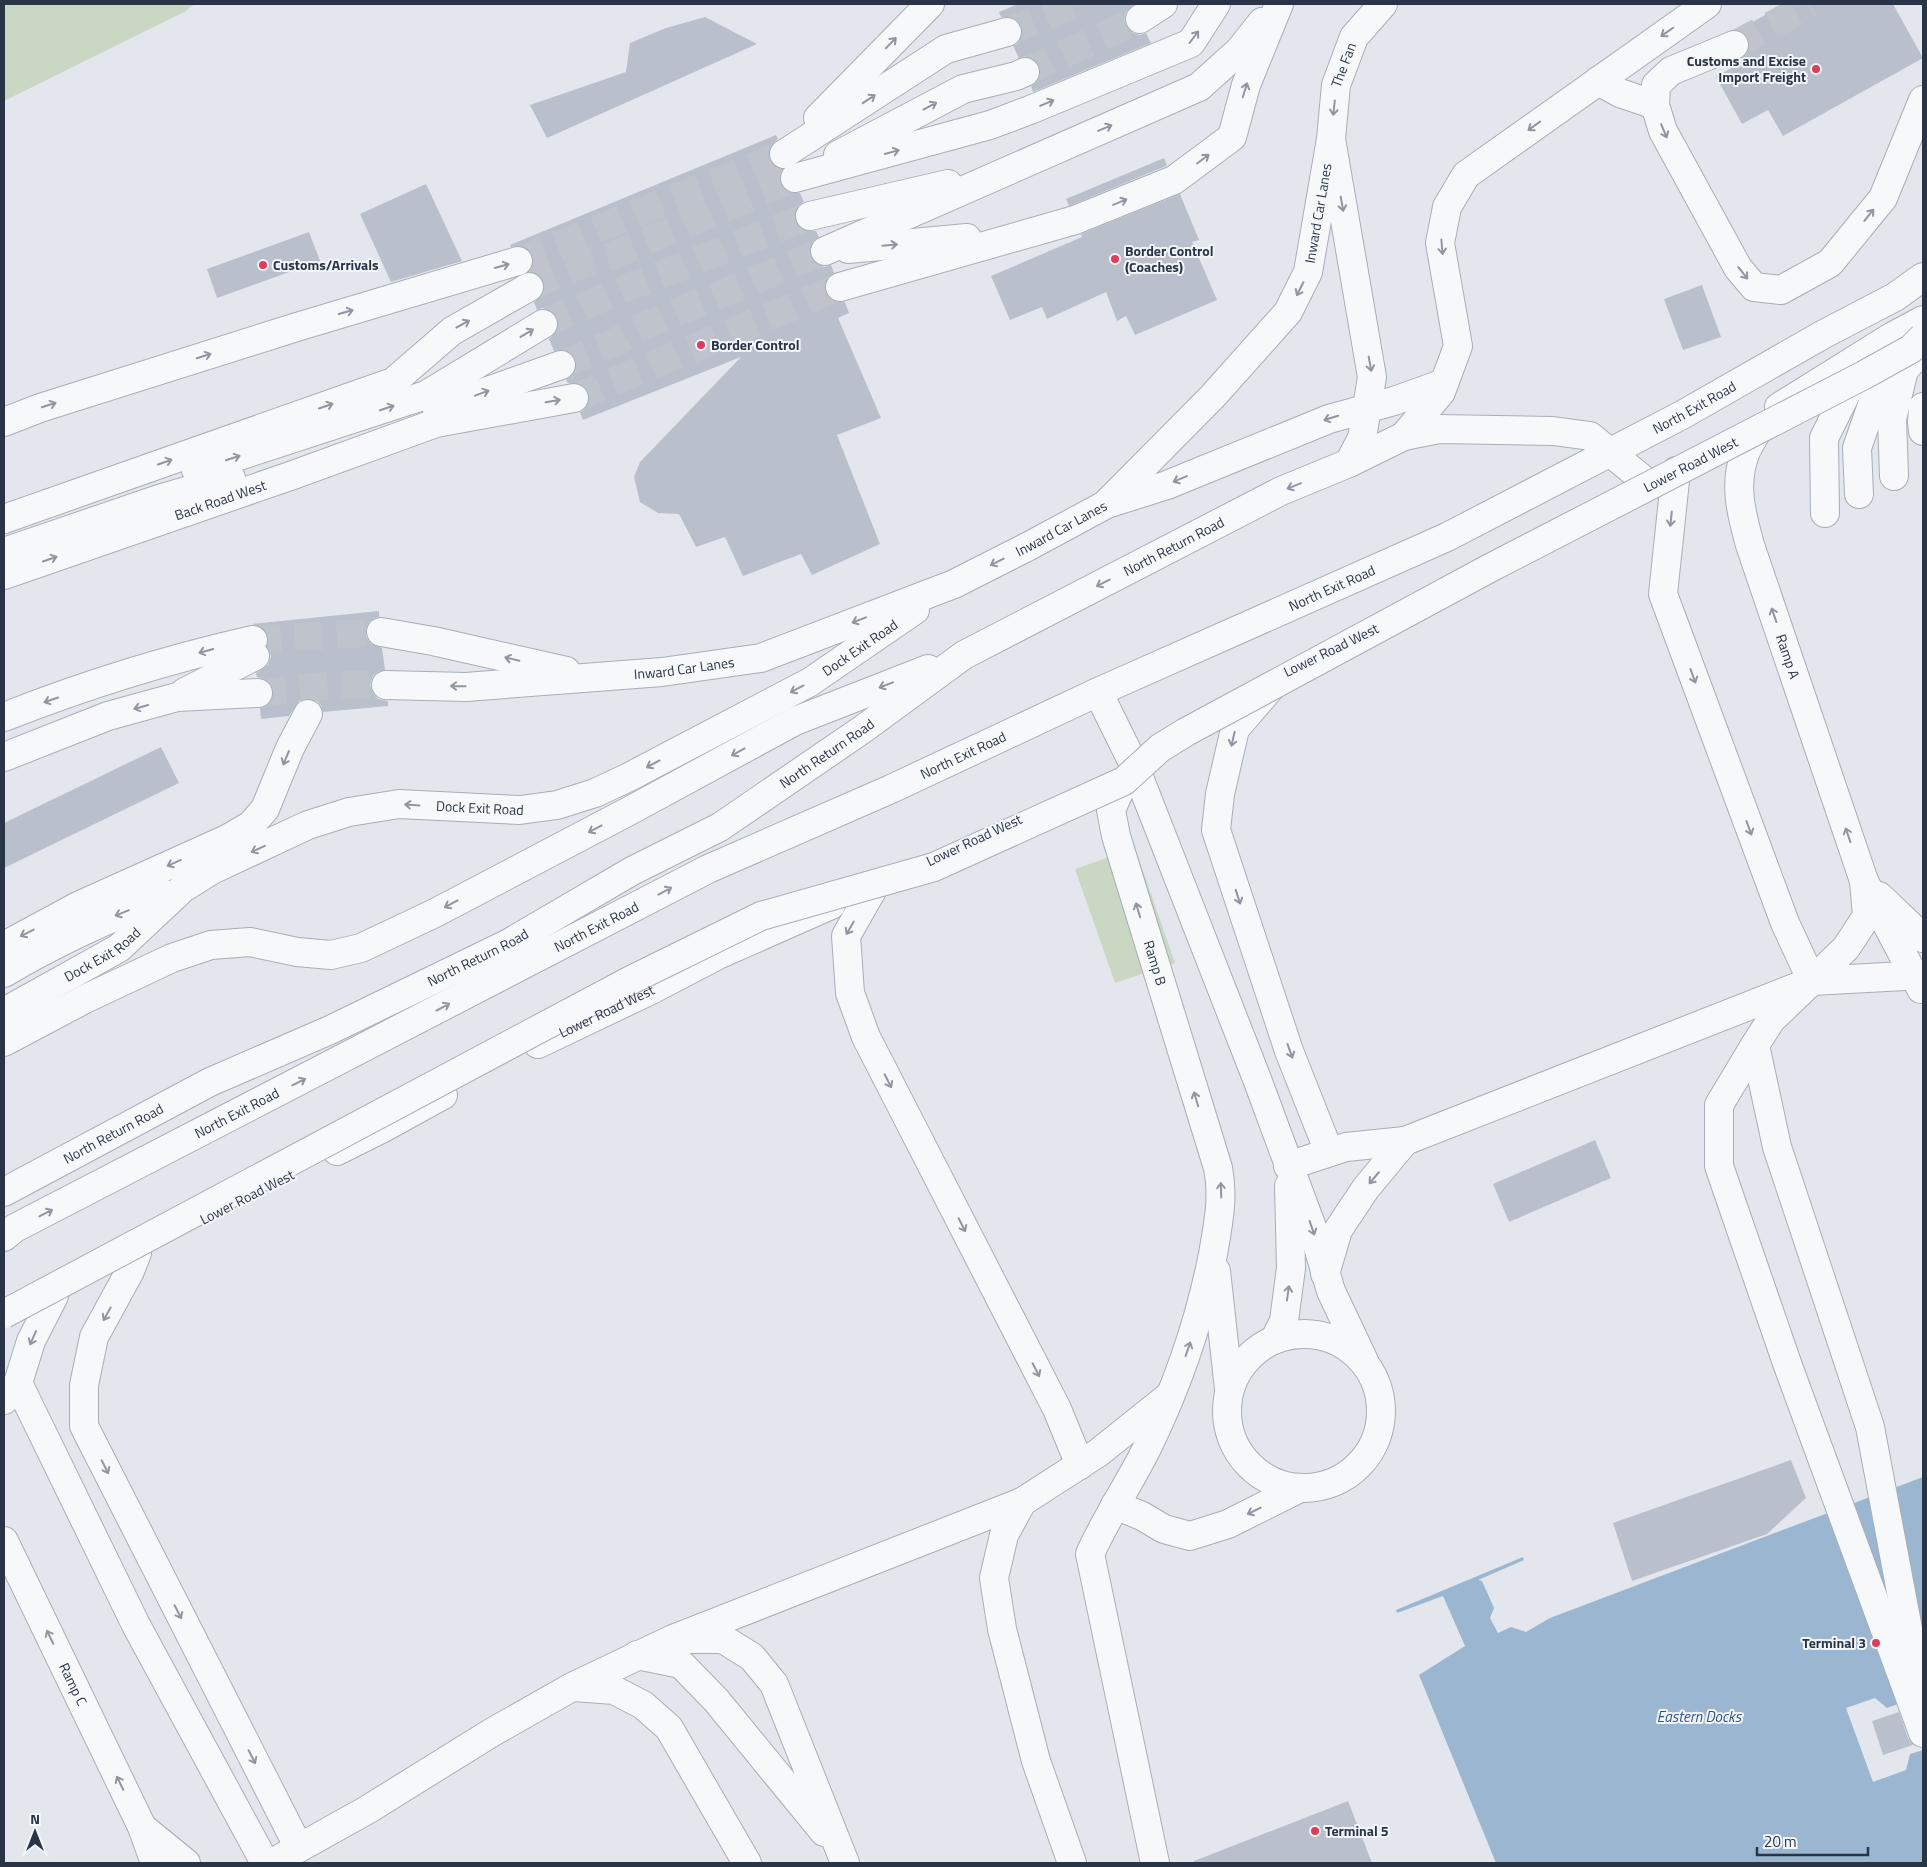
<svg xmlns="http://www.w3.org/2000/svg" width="1927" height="1867" font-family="'Titillium Web',sans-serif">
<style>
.green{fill:#c9d7c3}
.water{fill:#9bb6d0}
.building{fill:#bac0cb}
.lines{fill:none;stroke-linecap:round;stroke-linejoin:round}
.minor-tunnel{stroke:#bec3cc;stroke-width:28;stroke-dasharray:28 14;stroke-linecap:butt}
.minor-casing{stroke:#a7aeb8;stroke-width:30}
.minor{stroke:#f6f8fa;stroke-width:28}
.minor-bridge-casing{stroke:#a7aeb8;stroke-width:30;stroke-linecap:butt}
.minor-bridge{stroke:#f6f8fa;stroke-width:28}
.oneway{stroke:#9096a0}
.poi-dot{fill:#dd3d5a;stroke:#f3f6f9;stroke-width:2}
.labels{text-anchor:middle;stroke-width:4;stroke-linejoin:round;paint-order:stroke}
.poi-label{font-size:14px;font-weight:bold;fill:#293547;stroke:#f3f6f9;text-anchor:start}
.street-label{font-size:14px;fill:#293547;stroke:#f3f6f9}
.water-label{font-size:15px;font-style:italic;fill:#2e5580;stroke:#f3f6f9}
</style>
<rect width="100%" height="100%" fill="#e3e7ed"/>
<path class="green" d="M 4,4 L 195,4 L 184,12 L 4,101 Z
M 1135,848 L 1175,963 L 1115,983 L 1075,869 Z"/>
<path class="water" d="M 1923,1477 L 1923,1695 L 1887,1708 L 1875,1698 L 1846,1708 L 1873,1782 L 1906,1770 L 1910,1754 L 1923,1750 L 1923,1863 L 1496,1863 L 1419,1675 L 1465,1646 L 1443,1596 L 1397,1613 L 1396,1610 L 1523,1557 L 1524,1560 L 1478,1580 L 1482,1581 L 1494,1608 L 1490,1618 L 1498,1633 L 1511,1627 L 1526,1632 L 1550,1618 Z"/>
<path class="building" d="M 1018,4 L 1134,4 L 1126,12 L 1124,20 L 1127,27 L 1133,33 L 1140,35 L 1146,33 L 1151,43 L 1033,92 L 1031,86 L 1038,81 L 1040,74 L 1039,66 L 1034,59 L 1026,56 L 1019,58 L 1013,46 L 1018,43 L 1022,36 L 1022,27 L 1018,21 L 1011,17 L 1001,17 L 999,12 Z
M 1785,4 L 1893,4 L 1923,58 L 1783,136 L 1768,110 L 1742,124 L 1716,77 L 1743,61 L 1741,58 L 1747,54 L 1749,48 L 1749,40 L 1744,33 L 1738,30 Z
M 705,17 L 757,44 L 547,138 L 530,105 L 626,72 L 630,43 L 666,28 Z
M 776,135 L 778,139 L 770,146 L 768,154 L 771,162 L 776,168 L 783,169 L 780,174 L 780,182 L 784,189 L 792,193 L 800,193 L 804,202 L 799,205 L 795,211 L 795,220 L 798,226 L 805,231 L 816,231 L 819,237 L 812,242 L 809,250 L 811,257 L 816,264 L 824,267 L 831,265 L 834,273 L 828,277 L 825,283 L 825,292 L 829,298 L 836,302 L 845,302 L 849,313 L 838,318 L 881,418 L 837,435 L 880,544 L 812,575 L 801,554 L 743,576 L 725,537 L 696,547 L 679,514 L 658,513 L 640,502 L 634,477 L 640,462 L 741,357 L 583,420 L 580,412 L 584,410 L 588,404 L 589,395 L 586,388 L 580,384 L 568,383 L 566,380 L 573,375 L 576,368 L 576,359 L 571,353 L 564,350 L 554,351 L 549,339 L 557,331 L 559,323 L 557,316 L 550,310 L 543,308 L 537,310 L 534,302 L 543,294 L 545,288 L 543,280 L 537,274 L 530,271 L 533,264 L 533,256 L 529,250 L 522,246 L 511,247 L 510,245 Z
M 1164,158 L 1167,165 L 1166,166 L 1069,206 L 1066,199 Z
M 426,184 L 462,261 L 391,282 L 360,214 Z
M 1180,194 L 1199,240 L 1192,242 L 1217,300 L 1135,335 L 1126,316 L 1117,321 L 1106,292 L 1047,319 L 1042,307 L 1010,320 L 991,276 L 1082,237 L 1081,234 Z
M 309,232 L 320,261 L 217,298 L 207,269 Z
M 1702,285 L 1721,337 L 1683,350 L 1664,299 Z
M 379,611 L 379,617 L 375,618 L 369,622 L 366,629 L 366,637 L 371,644 L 382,648 L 385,670 L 378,672 L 373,676 L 370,685 L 373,693 L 378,699 L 388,701 L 388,706 L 323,712 L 321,705 L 316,700 L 307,698 L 299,701 L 289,716 L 261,719 L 260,708 L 267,706 L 272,701 L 274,692 L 271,684 L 265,679 L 257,677 L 256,673 L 268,665 L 271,656 L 267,646 L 268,637 L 265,630 L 252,624 Z
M 161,747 L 179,783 L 4,868 L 4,823 Z
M 1595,1140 L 1611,1178 L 1509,1222 L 1493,1184 Z
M 1791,1460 L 1806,1498 L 1767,1534 L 1632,1581 L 1613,1523 Z
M 1899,1712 L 1908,1738 L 1913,1745 L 1883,1755 L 1872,1721 Z
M 1348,1801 L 1372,1863 L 1194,1863 L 1194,1861 Z"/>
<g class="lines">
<path class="minor-tunnel" d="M 1007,32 L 1073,4
M 1734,45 L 1811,4
M 1025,72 L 1140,19
M 518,261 L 784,154
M 529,287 L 585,263 L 609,257 L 795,178
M 543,324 L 621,290 L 810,216
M 561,365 L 618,341 L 636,329 L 825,251
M 574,398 L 840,287
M 253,640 L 381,632
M 258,693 L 334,685 L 386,685"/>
<g class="minor-casing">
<g id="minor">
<path d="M 1140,19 L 1163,4"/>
<path d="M 1734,45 L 1671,71 L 1656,85 L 1655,105 L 1663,131 L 1738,268 L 1754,287 L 1781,290 L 1830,263 L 1883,198 L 1923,100"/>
<path d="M 1598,81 L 1620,93 L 1655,105"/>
<path d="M 818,118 L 930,4"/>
<path d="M 784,154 L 946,49 L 1007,32"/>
<path d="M 838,155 L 963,89 L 1016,76 L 1025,72"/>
<path d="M 795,178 L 990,125 L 1030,110 L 1191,43 L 1216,4"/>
<path d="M 810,216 L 948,184"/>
<path d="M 848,249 L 967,238"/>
<path d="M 825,251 L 1199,87 L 1239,51 L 1262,22"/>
<path d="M 840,287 L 1075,220 L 1174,180 L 1232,137 L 1246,85 L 1279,4"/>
<path d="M 1779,407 L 1893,336 L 1923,320"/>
<path d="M 1923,407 L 1922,422 L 1923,431"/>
<path d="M 437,409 L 561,365"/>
<path d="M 4,422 L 40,408 L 300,326 L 518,261"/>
<path id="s1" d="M 1758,430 C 1753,438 1748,446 1745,454 C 1733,485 1742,516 1750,545 L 1864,881 L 1921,989"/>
<path d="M 1404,436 L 1439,429 L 1553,431 L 1590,436 L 1650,485"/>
<path d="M 1349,463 L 1404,436 L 1441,392 L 1458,346 L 1440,243 L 1447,207 L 1466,175 L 1707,4"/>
<path d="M 196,470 L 426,395 L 543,324"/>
<path d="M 1676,471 L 1663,594 L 1785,923 L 1812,981"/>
<path d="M 1894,476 L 1892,419 L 1904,370 L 1923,349"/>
<path d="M 1859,494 L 1857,448 L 1882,376 L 1890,347"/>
<path d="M 1110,503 L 1167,485 L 1329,419 L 1394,401 L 1444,383"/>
<path d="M 1825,513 L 1824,438 L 1858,370"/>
<path d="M 4,519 L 393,382 L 452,331 L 529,287"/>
<path d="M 4,552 L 159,499 L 231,478"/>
<path id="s2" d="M 4,575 L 293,475 L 436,423 L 574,398"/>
<path d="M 381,632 L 433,641 L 566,671"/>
<path id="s3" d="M 386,685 L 466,687 L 662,672 L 761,658 L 954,584 L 1029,546 L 1105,505 L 1213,396 L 1288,312 L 1308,272 L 1331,139 L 1336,85 L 1354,37 L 1383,4"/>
<path d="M 1272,686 L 1235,729 L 1220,794 L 1216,830 L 1289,1051 L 1329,1152"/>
<path d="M 185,692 L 255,656"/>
<path d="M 1098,692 L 1135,767 L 1257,1079 L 1313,1230 L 1331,1291 L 1364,1361"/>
<path d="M 4,717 C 85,685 169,659 253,640"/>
<path d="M 4,757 L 108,716 L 177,697 L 258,693"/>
<path id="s4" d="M 1124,781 L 1111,810 L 1116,836 L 1218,1168 C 1224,1197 1218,1225 1213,1254 C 1200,1320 1178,1384 1149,1444 C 1131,1481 1107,1516 1090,1554 L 1155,1863"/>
<path d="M 1864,881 L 1867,916 L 1846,948 L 1771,1020 L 1755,1045 L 1777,1147 L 1870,1427 L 1923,1709"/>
<path d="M 875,885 L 846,936 L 850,993 L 866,1037 L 1057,1409 L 1080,1465"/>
<path d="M 1879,896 L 1923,938"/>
<path d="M 4,946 L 78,906 L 227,839 L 251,825 L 265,809 L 290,748 L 308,714"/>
<path d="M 4,973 C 56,942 111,917 168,895"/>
<path id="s5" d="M 4,1012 L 119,948 L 183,888 L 212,870 L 308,825 L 349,812 L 399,804 L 520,810 L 557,805 L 595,793 L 627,778 L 810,682 L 915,610"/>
<path d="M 4,1042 L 85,999 L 172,958 L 211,945 L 250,942 L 297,952 L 331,955 L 361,948 L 435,913 L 631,810 L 795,721 L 928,669"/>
<path id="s6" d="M 538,1044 L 651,990 L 718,955 L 831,905"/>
<path d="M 1755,1045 L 1719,1105 L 1719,1166 L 1788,1366 L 1923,1733"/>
<path d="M 337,1151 L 383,1128 L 443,1095"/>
<path d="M 1288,1166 L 1346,1147 L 1405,1141 L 1812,981 L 1923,975"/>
<path id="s7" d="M 4,1192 L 210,1082 L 330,1030 L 509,943 L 632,871 L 720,827 L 863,729 L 964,655 L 1281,491 L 1349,463 L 1362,438 L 1372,377 L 1331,139"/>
<path id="s8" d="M 4,1237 L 15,1228 L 708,869 L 891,789 L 1098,692 L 1447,537 L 1682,415 L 1824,334 L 1895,297 L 1923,277"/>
<path d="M 137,1253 L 130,1271 L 94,1337 L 84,1385 L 84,1426 L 299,1848"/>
<path d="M 1216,1271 L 1229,1389"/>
<path d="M 1325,1274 L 1338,1230 L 1366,1188 L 1405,1141"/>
<circle cx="1304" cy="1411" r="77"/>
<path d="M 1275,1339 L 1284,1321 L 1291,1268 L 1289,1186"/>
<path d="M 18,1383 L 136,1625 L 265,1863"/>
<path d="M 4,1400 L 18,1383 L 31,1341 L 54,1296"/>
<path d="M 1115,1505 L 1142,1516 L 1164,1529 L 1190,1536 L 1228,1524 L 1298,1489"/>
<path id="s9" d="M 4,1541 L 142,1827 L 155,1863"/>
<path d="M 687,1639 L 723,1639 L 752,1657 L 774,1684 L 845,1863"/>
<path d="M 637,1655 L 681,1664 L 716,1700 L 824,1832"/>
<path d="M 574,1687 L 614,1690 L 643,1705 L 669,1728 L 747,1863"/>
<path d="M 143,1828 L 186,1863"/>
<path d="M 272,1863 L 367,1810 L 491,1733 L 572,1687 L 673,1639 L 1022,1502"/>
<path d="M 1072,1863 L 1036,1761 L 1002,1629 L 994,1578 L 1004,1535 L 1022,1502 L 1098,1453 L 1168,1397"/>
</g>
</g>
<use href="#minor" class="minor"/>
<g class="minor-bridge-casing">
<g id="minor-bridge">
<path id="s10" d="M 4,1314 L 629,981 L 761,916 L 934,867 L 1124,781 L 1160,748 L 1186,732 L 1490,568 L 1864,375 L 1911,349 L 1923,337"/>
</g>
</g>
<use href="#minor-bridge" class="minor-bridge"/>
</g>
<defs><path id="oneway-shaft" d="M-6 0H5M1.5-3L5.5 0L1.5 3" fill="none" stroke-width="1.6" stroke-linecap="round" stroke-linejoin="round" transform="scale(1.25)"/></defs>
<g class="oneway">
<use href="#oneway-shaft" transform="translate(1667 32) rotate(145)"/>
<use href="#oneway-shaft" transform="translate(1194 37) rotate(-53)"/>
<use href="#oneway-shaft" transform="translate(891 43) rotate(-46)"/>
<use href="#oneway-shaft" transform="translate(1245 90) rotate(-73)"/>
<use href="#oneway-shaft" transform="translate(869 99) rotate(-33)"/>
<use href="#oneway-shaft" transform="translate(1047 103) rotate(-23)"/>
<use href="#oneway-shaft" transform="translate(930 106) rotate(-28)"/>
<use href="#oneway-shaft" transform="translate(1334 108) rotate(96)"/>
<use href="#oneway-shaft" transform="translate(1534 126) rotate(144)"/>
<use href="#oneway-shaft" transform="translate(1105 128) rotate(-23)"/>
<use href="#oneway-shaft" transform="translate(1664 131) rotate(67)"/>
<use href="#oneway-shaft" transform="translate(892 152) rotate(-15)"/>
<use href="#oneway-shaft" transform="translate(1203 159) rotate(-37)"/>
<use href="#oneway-shaft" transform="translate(1120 202) rotate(-22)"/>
<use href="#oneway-shaft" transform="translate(1342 204) rotate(80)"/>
<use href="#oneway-shaft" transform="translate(1869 215) rotate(-51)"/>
<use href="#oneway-shaft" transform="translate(890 245) rotate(-5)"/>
<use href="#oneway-shaft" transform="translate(1442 247) rotate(85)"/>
<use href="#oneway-shaft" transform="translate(502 266) rotate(-16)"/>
<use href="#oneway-shaft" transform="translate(1743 273) rotate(52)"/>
<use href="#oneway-shaft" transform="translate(1300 289) rotate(117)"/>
<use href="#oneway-shaft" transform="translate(346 312) rotate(-16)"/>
<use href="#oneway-shaft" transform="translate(463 324) rotate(-29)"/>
<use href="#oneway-shaft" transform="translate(527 333) rotate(-31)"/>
<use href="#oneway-shaft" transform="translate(204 356) rotate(-18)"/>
<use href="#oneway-shaft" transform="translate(1370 364) rotate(80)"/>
<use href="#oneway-shaft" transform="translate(482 393) rotate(-20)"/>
<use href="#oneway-shaft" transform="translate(553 401) rotate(-10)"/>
<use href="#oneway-shaft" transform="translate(49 405) rotate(-18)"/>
<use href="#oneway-shaft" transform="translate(326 406) rotate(-19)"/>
<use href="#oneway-shaft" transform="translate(387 408) rotate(-18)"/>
<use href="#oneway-shaft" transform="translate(1331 418) rotate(163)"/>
<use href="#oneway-shaft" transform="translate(233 458) rotate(-18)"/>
<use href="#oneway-shaft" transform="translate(165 462) rotate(-19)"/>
<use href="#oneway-shaft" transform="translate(1180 479) rotate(157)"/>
<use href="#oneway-shaft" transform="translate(1294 486) rotate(158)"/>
<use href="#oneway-shaft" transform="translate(1671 519) rotate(96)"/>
<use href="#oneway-shaft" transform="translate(50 559) rotate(-19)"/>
<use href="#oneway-shaft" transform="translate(997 562) rotate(153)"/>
<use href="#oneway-shaft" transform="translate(1103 583) rotate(153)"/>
<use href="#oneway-shaft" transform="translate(1774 615) rotate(-109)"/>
<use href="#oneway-shaft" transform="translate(859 620) rotate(159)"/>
<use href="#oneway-shaft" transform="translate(206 651) rotate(164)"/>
<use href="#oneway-shaft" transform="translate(512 659) rotate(-167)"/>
<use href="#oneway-shaft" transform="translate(1693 676) rotate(70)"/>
<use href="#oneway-shaft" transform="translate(886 685) rotate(159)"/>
<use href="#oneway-shaft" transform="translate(458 686) rotate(-179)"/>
<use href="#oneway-shaft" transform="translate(797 689) rotate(152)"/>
<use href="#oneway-shaft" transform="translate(51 700) rotate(161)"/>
<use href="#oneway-shaft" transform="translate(141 707) rotate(164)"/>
<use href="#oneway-shaft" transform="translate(1233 739) rotate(103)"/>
<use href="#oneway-shaft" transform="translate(738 752) rotate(151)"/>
<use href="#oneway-shaft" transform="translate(286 758) rotate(113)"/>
<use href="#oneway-shaft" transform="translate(653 764) rotate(152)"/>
<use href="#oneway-shaft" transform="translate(412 805) rotate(-176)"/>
<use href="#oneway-shaft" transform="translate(1749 828) rotate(70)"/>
<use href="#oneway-shaft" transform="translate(595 829) rotate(152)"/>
<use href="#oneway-shaft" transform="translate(1848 835) rotate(-109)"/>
<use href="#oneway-shaft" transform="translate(258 849) rotate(155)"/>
<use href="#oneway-shaft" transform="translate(174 863) rotate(156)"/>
<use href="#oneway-shaft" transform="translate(665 891) rotate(-28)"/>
<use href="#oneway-shaft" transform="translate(1238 897) rotate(72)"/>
<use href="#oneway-shaft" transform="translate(451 904) rotate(152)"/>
<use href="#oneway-shaft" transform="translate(1138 910) rotate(-107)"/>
<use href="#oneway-shaft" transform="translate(122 913) rotate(158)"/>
<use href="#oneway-shaft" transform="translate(850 928) rotate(120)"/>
<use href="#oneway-shaft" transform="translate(27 933) rotate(153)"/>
<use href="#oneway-shaft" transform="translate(443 1007) rotate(-28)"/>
<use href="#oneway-shaft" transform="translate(1290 1051) rotate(70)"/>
<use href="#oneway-shaft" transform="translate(888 1081) rotate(63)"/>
<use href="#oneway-shaft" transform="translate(299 1082) rotate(-27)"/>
<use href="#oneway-shaft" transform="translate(1196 1099) rotate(-107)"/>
<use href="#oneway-shaft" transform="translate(1374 1178) rotate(130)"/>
<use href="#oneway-shaft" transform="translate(1221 1190) rotate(-92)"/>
<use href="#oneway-shaft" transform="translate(46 1213) rotate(-27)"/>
<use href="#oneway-shaft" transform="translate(962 1225) rotate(63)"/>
<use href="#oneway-shaft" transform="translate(1312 1228) rotate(71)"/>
<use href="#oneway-shaft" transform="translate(1288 1293) rotate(-82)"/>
<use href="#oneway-shaft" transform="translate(107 1314) rotate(119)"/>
<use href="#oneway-shaft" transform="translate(33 1338) rotate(114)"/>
<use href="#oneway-shaft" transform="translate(1188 1349) rotate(-71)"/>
<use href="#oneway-shaft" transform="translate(1036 1370) rotate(63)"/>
<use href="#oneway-shaft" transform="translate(105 1467) rotate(63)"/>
<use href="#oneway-shaft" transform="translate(1254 1511) rotate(154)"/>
<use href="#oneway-shaft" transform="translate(178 1612) rotate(63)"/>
<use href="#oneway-shaft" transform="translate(50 1637) rotate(-116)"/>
<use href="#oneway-shaft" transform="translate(252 1757) rotate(63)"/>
<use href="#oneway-shaft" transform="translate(120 1783) rotate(-116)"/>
</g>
<g class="poi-dot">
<circle cx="1816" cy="69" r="5"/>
<circle cx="1115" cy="259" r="5"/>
<circle cx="263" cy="265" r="5"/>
<circle cx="701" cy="345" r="5"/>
<circle cx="1876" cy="1643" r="5"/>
<circle cx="1315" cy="1831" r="5"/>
</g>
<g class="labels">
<g class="poi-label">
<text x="1806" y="66" text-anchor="end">Customs and Excise<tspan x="1806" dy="16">Import Freight</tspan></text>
<text x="1125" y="256">Border Control<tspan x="1125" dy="16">(Coaches)</tspan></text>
<text x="273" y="270">Customs/Arrivals</text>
<text x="711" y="350">Border Control</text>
<text x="1866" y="1648" text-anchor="end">Terminal 3</text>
<text x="1325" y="1836">Terminal 5</text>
</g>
<g class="street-label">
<text dy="5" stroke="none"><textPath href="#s3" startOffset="1275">The Fan</textPath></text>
<text dy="5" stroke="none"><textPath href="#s3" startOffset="1124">Inward Car Lanes</textPath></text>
<text dy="5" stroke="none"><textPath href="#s8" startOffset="1884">North Exit Road</textPath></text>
<text dy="5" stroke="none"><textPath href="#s10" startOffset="1894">Lower Road West</textPath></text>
<text dy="5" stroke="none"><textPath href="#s2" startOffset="229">Back Road West</textPath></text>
<text dy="5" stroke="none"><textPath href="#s3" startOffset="704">Inward Car Lanes</textPath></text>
<text dy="5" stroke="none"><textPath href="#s7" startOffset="1339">North Return Road</textPath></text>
<text dy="5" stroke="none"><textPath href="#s8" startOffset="1479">North Exit Road</textPath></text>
<text dy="5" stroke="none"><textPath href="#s5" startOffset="954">Dock Exit Road</textPath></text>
<text transform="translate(1331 650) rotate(-26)" y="5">Lower Road West</text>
<text dy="5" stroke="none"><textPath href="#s1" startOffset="238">Ramp A</textPath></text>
<text dy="5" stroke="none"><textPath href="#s3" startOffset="299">Inward Car Lanes</textPath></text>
<text dy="5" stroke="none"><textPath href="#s7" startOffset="934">North Return Road</textPath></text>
<text dy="5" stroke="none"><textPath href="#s8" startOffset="1074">North Exit Road</textPath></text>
<text dy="5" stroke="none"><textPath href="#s5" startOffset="534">Dock Exit Road</textPath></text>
<text transform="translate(974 840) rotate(-25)" y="5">Lower Road West</text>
<text dy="5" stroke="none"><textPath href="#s8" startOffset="669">North Exit Road</textPath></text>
<text dy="5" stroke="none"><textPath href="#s5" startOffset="114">Dock Exit Road</textPath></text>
<text dy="5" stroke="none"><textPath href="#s7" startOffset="529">North Return Road</textPath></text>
<text dy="5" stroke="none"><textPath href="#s4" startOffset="191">Ramp B</textPath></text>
<text dy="5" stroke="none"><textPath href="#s6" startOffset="76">Lower Road West</textPath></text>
<text dy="5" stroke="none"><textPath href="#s8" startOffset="264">North Exit Road</textPath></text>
<text dy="5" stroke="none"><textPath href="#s7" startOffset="124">North Return Road</textPath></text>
<text transform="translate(247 1197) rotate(-27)" y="5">Lower Road West</text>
<text dy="5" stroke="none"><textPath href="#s9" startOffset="159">Ramp C</textPath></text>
</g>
<g class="water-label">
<text x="1699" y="1722">Eastern Docks</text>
</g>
</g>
<rect width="1927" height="1867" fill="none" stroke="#293547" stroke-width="10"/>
<g transform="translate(35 1832)" stroke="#f3f6f9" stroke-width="4" paint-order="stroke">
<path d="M0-4L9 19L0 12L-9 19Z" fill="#293547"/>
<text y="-8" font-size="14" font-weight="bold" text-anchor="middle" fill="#293547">N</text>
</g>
<path d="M1757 1847v8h111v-8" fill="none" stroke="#293547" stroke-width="2.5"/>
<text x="1764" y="1847" font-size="15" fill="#293547" stroke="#f3f6f9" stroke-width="4" paint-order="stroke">20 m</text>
</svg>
